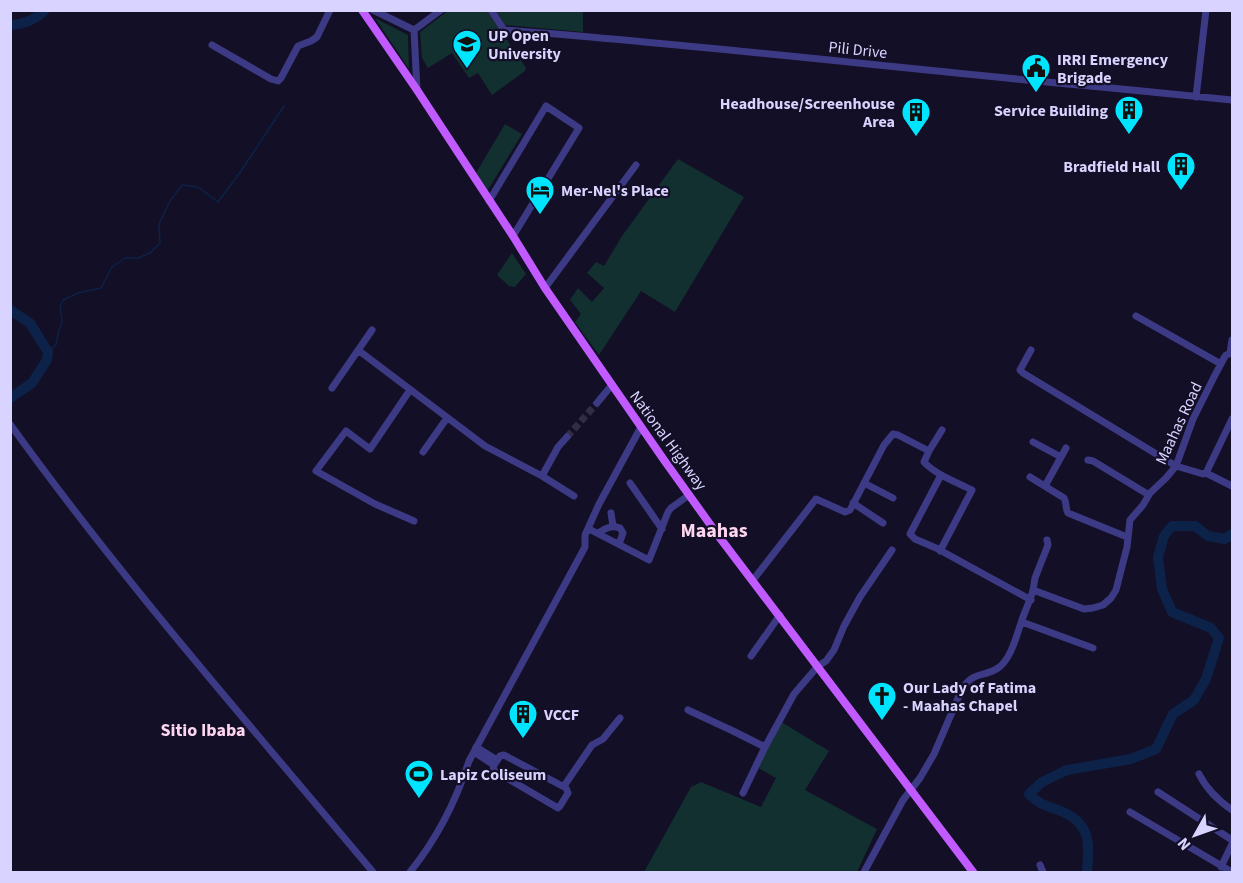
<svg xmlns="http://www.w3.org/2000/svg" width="1243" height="883" font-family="'Source Sans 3',sans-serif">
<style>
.green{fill:#12302f}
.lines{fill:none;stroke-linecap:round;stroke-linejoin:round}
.stream{stroke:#0c2248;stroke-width:1.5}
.river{stroke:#0c2248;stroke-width:10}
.minor-tunnel{stroke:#312d47;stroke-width:7;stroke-dasharray:7 3.5;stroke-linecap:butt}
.minor{stroke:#3d3a85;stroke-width:7}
.major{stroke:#c25bff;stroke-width:8}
.labels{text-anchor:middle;stroke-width:4.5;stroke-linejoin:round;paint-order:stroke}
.poi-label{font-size:16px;font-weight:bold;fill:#d9d4ff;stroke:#130f26;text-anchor:start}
.street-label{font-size:16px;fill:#d9d4ff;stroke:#130f26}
.neighbourhood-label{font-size:18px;font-weight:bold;fill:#ffd6f0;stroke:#130f26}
.quarter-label{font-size:20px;font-weight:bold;fill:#ffd6f0;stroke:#130f26}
</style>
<rect width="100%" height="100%" fill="#130f26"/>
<path class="green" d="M 449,10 L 487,11 L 526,68 L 525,71 L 492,95 L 478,73 L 469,78 L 452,53 L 428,68 L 422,58 L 420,32 Z
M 496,11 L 583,11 L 583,32 L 505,25 Z
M 375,18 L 408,35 L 409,69 Z
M 505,124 L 522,134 L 486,193 L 476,173 Z
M 678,159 L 744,197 L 675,312 L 641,291 L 599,355 L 575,322 L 581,314 L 570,300 L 578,288 L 592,302 L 604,288 L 587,273 L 596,262 L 604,266 L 622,236 Z
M 512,253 L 526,274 L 515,287 L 509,286 L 497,275 Z
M 778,720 L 829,751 L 805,790 L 877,829 L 857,872 L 644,872 L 691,787 L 701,782 L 761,807 L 776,778 L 755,766 Z"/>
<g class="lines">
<path class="stream" d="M 48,352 L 56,345 L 58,333 L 62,322 L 60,306 L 63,300 L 78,293 L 101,288 L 112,267 L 125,258 L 138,258 L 150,253 L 160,243 L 159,224 L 170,201 L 182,185 L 198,187 L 218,202 L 241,171 L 284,106"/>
<path class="river" d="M 10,25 C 23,24 36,20 45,10
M 10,310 L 30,323 L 48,352 L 47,360 L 32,383 L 10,398
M 1087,872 C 1089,845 1092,825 1063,812 C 1047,805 1042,807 1029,794 L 1042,782 L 1067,770 L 1131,759 L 1156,749 L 1173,714 L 1194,700 L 1206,679 L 1219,638 L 1211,628 L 1172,612 L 1162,589 L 1158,557 L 1164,536 L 1172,526 L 1195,526 L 1208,536 L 1225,539 L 1232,534"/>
<path class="minor-tunnel" d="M 567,437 L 597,403"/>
<path class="minor" d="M 373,10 L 414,30
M 491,10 L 504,30 C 704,45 902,69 1101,87 C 1145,91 1189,96 1232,100
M 414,30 L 417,90
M 414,30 L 441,10
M 212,45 L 271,79 L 278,81 L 281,78 L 298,46 L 311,41 L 317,37 L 330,10
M 1196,97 L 1206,10
M 489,201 L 546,106 L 579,128 L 513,236
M 545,288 L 636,165
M 1136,316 L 1221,364
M 358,350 L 485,446 L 542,476 L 574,496
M 1031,350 L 1020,370 L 1023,373 L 1176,466 L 1203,474 L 1206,473 L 1232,419
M 1230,353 L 1232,340
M 332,388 L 372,330
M 410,390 L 370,449 L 346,431 L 316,471 L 375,504 L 414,521
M 597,403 L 611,386
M 10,424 C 122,580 250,725 373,872
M 1033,442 L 1061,457
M 423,452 L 447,418
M 1088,460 L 1093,461 L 1149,495
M 1206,473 L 1232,486
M 941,475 L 910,534 L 915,539 L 936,548 L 1031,600
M 542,476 L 558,447 L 567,437
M 1030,477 L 1064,498 C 1067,503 1065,508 1068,513 L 1127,537
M 630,483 L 662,529
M 864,483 L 893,498
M 1045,486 L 1066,448
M 853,503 L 883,523
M 611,513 L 613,526
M 589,529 L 649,560 L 668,512 L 671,508 L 689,495
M 598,533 C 606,528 611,525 620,528 L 623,533 L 619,544
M 940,551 L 972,490 C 956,482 936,475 924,462 L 929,451 L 942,430
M 753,580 L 816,499 L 845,512 L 850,510 L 884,445 L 893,434 L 898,435 L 929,451
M 1033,590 L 1035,578 L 1048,545 L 1047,540
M 1022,622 L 1093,648
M 751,656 L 780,615
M 688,710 L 733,731 L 765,747
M 476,747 L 497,760
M 474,752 L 494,765
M 504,755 L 566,788 L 568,793 L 560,806 L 558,808 L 493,770 L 494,765 L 500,756 Z
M 1199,774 C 1207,790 1218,800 1232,810
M 564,786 L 592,745 L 603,739 L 620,718
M 1158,792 L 1232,840
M 743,793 L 765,747 L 794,694 L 818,666 L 826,661 L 834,650 L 844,626 L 860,597 L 892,550
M 1130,812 L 1232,872
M 1040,865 L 1043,872
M 1221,867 L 1232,844
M 410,872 C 436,840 456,801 469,761 L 585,547 L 585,535 L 599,504 L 641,427
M 864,872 L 903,800 L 920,778 L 934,754 L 962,689 C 975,670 983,678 998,668 C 1013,658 1018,628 1025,612 C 1028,604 1031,598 1033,590 L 1084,609 L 1093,608 L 1103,605 L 1111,598 L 1116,590 L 1127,547 L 1130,520 L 1143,505 L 1150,493 L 1166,478 L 1176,466 L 1193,419 L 1214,377 L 1224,358 L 1226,355 L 1232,353"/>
<path class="major" d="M 362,10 L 417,90 L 513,236 L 545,288 L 664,460 L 717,534 L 973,872"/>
</g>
<defs>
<g id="university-pin" transform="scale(1.5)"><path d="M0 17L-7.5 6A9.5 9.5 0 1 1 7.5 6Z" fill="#00e5ff" stroke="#130f26"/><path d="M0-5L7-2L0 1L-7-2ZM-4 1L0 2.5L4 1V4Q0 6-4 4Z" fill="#111"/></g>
<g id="civic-pin" transform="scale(1.5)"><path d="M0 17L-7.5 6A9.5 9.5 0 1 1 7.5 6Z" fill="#00e5ff" stroke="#130f26"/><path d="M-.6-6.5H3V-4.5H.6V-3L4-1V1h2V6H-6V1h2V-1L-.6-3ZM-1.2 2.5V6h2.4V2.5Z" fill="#111"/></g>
<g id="building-pin" transform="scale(1.5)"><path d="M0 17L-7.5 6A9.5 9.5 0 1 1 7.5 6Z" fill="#00e5ff" stroke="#130f26"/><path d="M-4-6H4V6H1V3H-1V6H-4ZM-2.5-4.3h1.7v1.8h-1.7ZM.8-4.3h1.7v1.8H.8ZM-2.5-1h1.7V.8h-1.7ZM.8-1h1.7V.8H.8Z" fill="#111"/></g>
<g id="hotel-pin" transform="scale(1.5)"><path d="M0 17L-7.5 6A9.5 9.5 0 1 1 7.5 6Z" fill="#00e5ff" stroke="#130f26"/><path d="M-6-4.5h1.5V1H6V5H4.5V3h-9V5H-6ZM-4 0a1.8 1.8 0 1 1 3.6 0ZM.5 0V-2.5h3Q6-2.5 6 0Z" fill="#111"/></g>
<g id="church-pin" transform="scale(1.5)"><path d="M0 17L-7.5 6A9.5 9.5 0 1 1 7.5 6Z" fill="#00e5ff" stroke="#130f26"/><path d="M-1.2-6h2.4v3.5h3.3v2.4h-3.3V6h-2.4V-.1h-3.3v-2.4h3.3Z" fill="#111"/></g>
<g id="stadium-pin" transform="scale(1.5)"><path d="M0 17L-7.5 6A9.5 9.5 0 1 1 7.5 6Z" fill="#00e5ff" stroke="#130f26"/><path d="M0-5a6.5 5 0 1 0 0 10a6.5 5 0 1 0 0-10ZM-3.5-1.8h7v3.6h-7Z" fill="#111"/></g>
</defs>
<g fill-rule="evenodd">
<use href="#university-pin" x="467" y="44"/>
<use href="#civic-pin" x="1036" y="68"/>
<use href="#building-pin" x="1129" y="110"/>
<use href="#building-pin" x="916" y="112"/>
<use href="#building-pin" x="1181" y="166"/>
<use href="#hotel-pin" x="540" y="190"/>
<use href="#church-pin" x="882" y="696"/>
<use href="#building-pin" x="523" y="714"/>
<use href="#stadium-pin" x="419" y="774"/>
</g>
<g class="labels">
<g class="poi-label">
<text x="488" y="41">UP Open<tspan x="488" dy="18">University</tspan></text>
<text x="1057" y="65">IRRI Emergency<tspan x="1057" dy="18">Brigade</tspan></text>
<text x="895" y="109" text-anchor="end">Headhouse/Screenhouse<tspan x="895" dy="18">Area</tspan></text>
<text x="1108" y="116" text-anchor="end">Service Building</text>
<text x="1160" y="172" text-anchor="end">Bradfield Hall</text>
<text x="561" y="196">Mer-Nel's Place</text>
<text x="903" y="693">Our Lady of Fatima<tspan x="903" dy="18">- Maahas Chapel</tspan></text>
<text x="544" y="720">VCCF</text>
<text x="440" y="780">Lapiz Coliseum</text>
</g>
<g class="street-label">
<text transform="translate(858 49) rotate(6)" y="6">Pili Drive</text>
<text transform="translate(1178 423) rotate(-65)" y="6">Maahas Road</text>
<text transform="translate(669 440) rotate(54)" y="6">National Highway</text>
</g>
<g class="neighbourhood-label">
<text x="203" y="736">Sitio Ibaba</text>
</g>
<g class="quarter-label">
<text x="714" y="537">Maahas</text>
</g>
</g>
<rect width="1243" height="883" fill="none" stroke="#d9d4ff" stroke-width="24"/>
<g transform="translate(1195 835) rotate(230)" stroke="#130f26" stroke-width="4.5" paint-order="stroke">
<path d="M0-4.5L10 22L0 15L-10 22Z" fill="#d9d4ff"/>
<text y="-9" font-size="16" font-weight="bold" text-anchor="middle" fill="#d9d4ff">N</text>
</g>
</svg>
